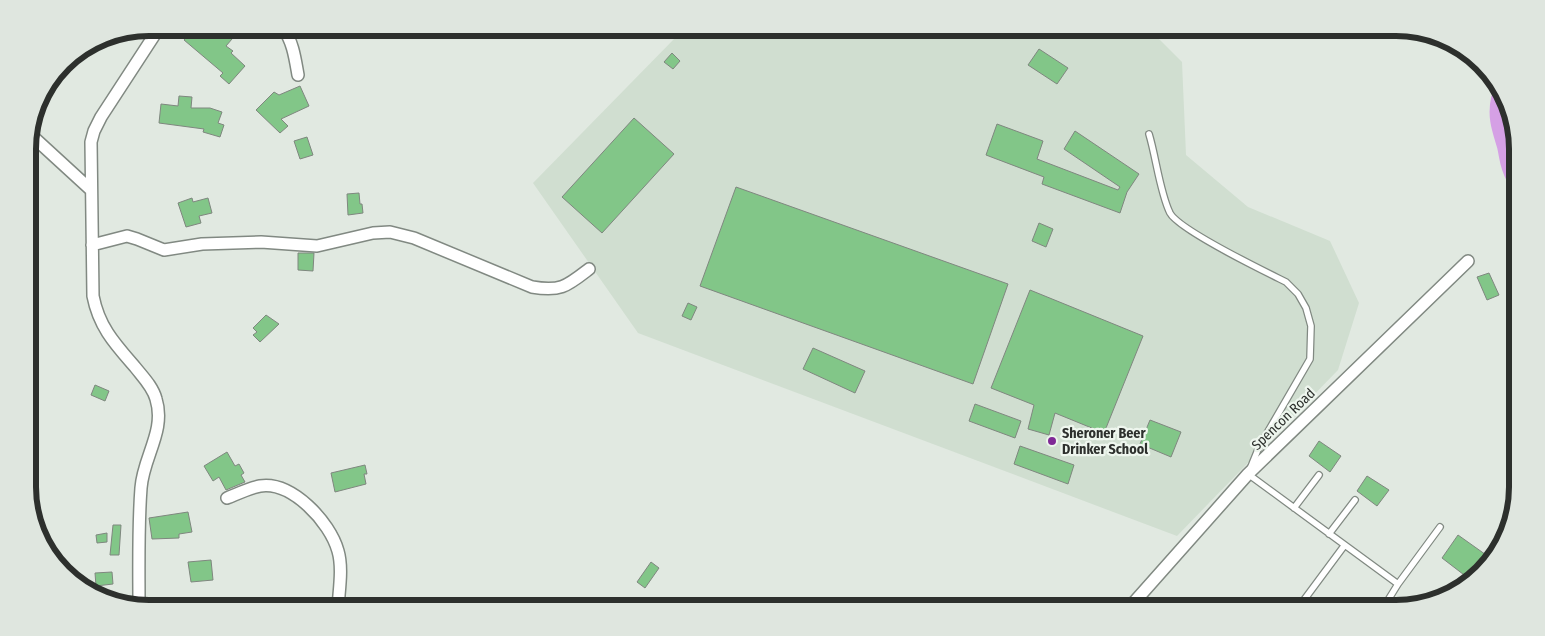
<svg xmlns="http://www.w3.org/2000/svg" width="1545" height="636" font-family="'Fira Sans Condensed',sans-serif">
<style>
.built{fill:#d0ded0}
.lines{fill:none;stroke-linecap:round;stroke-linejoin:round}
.river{stroke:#d5a0e5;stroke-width:20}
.building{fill:#82c688;stroke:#7f877f}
.lane-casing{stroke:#818982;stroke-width:8}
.street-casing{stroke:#818982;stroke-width:14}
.lane{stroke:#fff;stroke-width:5.5}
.street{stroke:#fff;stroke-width:11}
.poi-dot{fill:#7f2896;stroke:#eef6ee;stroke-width:2}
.labels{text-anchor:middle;stroke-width:4.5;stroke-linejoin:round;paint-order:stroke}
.street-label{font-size:14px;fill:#2d302d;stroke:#eef6ee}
.poi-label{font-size:14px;font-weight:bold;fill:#2d302d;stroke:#eef6ee;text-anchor:start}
.rim{fill:none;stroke:#2d302d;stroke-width:6}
</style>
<rect width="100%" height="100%" fill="#e1e9e1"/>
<path class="built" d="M 664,28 L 1148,28 L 1182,62 L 1186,155 L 1248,207 L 1330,241 L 1359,303 L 1338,370 L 1177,536 L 638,333 L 533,183 L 674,39 Z"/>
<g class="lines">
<path class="river" d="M 1501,99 C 1497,117 1502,129 1507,146 C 1510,159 1509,164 1516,177"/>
</g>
<path class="building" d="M 195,28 L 207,36 L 214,28 L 218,28 L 232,39 L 226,46 L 233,51 L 231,53 L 245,66 L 229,84 L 220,76 L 223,73 L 184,40 Z
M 1039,49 L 1068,68 L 1057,84 L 1028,65 Z
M 672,53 L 680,61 L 673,69 L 664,62 Z
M 300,86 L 309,106 L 281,119 L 288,126 L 280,133 L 256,110 L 274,92 L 279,95 Z
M 179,96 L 192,97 L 191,108 L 210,108 L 222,112 L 218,123 L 224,125 L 220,137 L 203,132 L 204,129 L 159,123 L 161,104 L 178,106 Z
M 634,118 L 674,154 L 602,233 L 562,197 Z
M 997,124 L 1043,141 L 1037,159 L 1118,190 L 1120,187 L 1064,149 L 1075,131 L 1139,174 L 1127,192 L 1120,213 L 1042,184 L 1044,177 L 986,155 Z
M 307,137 L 313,155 L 300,159 L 294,141 Z
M 736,187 L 1008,284 L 973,384 L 700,286 Z
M 359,193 L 360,204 L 362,204 L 363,213 L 348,215 L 347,194 Z
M 192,198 L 193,202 L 208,198 L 212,213 L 199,216 L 201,223 L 186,227 L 178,203 Z
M 1039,223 L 1053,229 L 1046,247 L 1032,241 Z
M 298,253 L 314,253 L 313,271 L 298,270 Z
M 1489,273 L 1499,295 L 1487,300 L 1477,277 Z
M 1030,290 L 1143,336 L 1104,433 L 1055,413 L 1049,435 L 1028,429 L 1034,405 L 991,388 Z
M 688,303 L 697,307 L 691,320 L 682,316 Z
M 266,315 L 279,324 L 260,342 L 253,335 L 257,332 L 253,328 Z
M 813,348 L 865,371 L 855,393 L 803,369 Z
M 95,385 L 109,391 L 105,401 L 91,395 Z
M 975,404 L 1021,421 L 1015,438 L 969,421 Z
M 1150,420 L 1181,432 L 1171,457 L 1140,444 Z
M 1319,441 L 1341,456 L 1330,472 L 1309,456 Z
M 1020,446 L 1074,465 L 1068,484 L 1014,464 Z
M 227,452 L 235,466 L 239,464 L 244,473 L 241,475 L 245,482 L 226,490 L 219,477 L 213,481 L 204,466 Z
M 365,465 L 367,474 L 364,474 L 366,484 L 335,492 L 331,473 Z
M 1367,476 L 1389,490 L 1377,506 L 1357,491 Z
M 188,512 L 192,532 L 179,534 L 179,538 L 152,539 L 149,518 Z
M 113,525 L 121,525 L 119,555 L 110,555 Z
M 107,533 L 107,542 L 97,543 L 96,535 Z
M 1458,535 L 1489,557 L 1472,581 L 1442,558 Z
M 211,560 L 213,580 L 191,582 L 188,562 Z
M 651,562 L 659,568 L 645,588 L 637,582 Z
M 112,572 L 113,584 L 96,586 L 95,573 Z"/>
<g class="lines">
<g class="lane-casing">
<path id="lane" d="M 1149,134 C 1156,157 1160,193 1170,213 C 1179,230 1264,271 1286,282 L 1298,294 L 1306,308 L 1311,326 L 1310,359 L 1259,447 L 1248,474 L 1398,584 L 1440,527
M 1294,508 L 1319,475
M 1329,534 L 1355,500
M 1298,608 L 1344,546
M 1386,608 L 1385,605 L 1398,584"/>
</g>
<g class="street-casing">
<path id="street" d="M 283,28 C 293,42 295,58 298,75
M 30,134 L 90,189
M 92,245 L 127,236 L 137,239 L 164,250 L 202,244 L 261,242 L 317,246 L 373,233 L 390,232 L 414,238 L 532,287 C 561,292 567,286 589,269
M 227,498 C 237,494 249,488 260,486 C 292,481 330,522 338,551 C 343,568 339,590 338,608
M 139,607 C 139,567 138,527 141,488 C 143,457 166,431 156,399 C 153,387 143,377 135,367 C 115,344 99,327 93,296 L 91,142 L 94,131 L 101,117 L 159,28
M 1129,608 L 1248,474 L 1468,261"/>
</g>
<use href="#lane" class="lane"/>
<use href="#street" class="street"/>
</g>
<circle class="poi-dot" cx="1052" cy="441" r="5"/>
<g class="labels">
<g class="street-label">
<text transform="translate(1283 419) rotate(-44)" y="5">Spencon Road</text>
</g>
<g class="poi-label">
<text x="1062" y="438">Sheroner Beer<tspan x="1062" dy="16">Drinker School</tspan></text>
</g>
</g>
<path d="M0 0H1545V636H0ZM149 36H1396A113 113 0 0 1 1509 149V487A113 113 0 0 1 1396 600H149A113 113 0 0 1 36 487V149A113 113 0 0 1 149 36Z" fill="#dfe6df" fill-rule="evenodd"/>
<path class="rim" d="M149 36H1396A113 113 0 0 1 1509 149V487A113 113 0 0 1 1396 600H149A113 113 0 0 1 36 487V149A113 113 0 0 1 149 36Z"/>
</svg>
